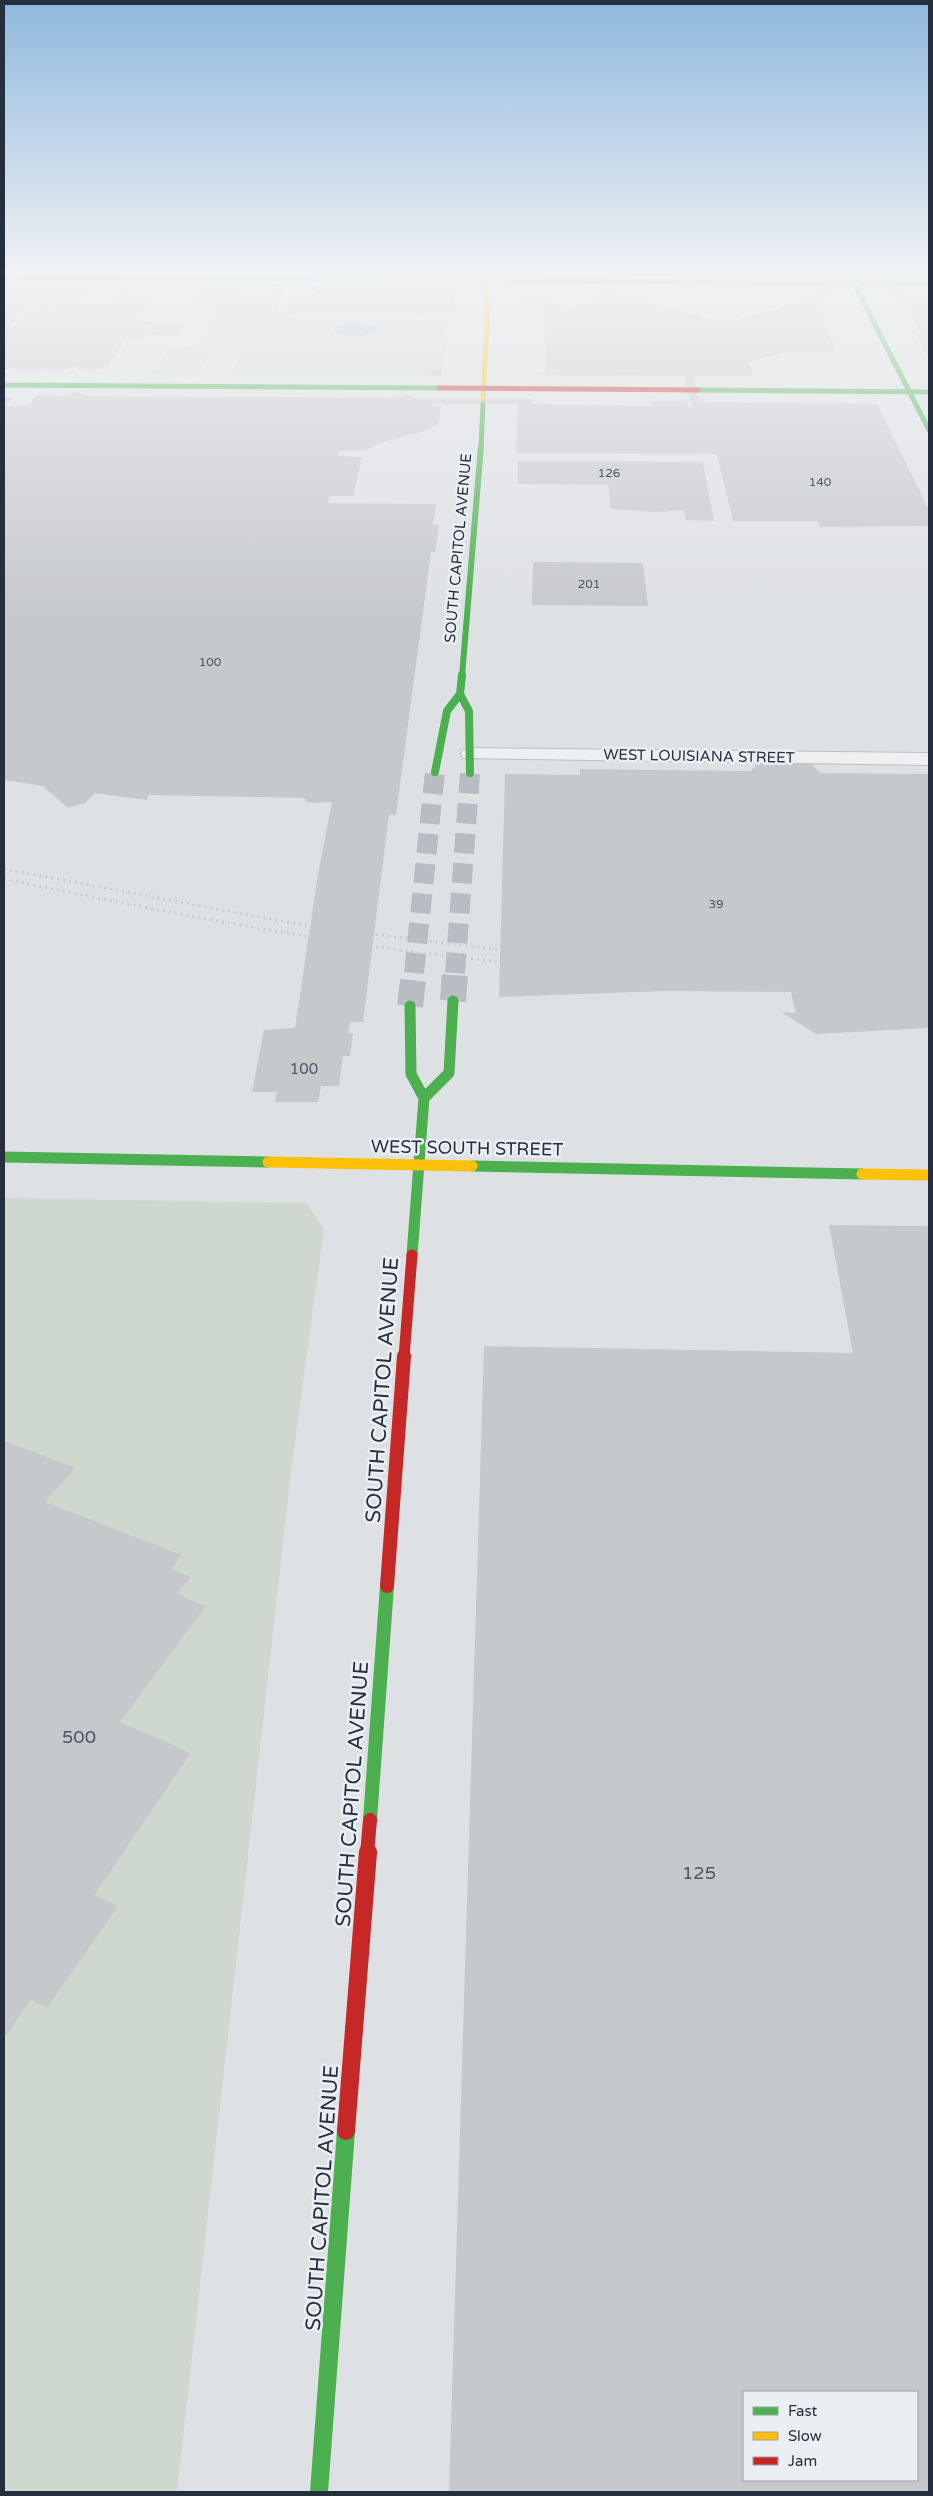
<svg xmlns="http://www.w3.org/2000/svg" width="933" height="2496" font-family="'Varela Round',sans-serif">
<style>
.green{fill:#cfd8cf}
.water{fill:#abbfd0}
.building{fill:#c6c9cc;fill-rule:evenodd}
.lines{fill:none;stroke-linecap:round;stroke-linejoin:round}
.secondary-tunnel-far1{stroke:#b9bdc3;stroke-width:20;stroke-dasharray:20 10;stroke-linecap:butt}
.secondary-tunnel{stroke:#b9bdc3;stroke-width:26;stroke-dasharray:26 13;stroke-linecap:butt}
.street-casing{stroke:#bcbfc2;stroke-width:2}
.street{fill:#edeff1;fill-rule:evenodd}
.fast-far5{stroke:#4caf50;stroke-width:5}
.fast-far4{stroke:#4caf50;stroke-width:6}
.fast-far3{stroke:#4caf50;stroke-width:8}
.fast-far2{stroke:#4caf50;stroke-width:11}
.fast-far1{stroke:#4caf50;stroke-width:14}
.fast{stroke:#4caf50;stroke-width:18}
.slow-far1{stroke:#ffc107;stroke-width:5}
.slow{stroke:#ffc107;stroke-width:11}
.jam-far3{stroke:#c62828;stroke-width:5}
.jam-far2{stroke:#c62828;stroke-width:11}
.jam-far1{stroke:#c62828;stroke-width:14}
.jam{stroke:#c62828;stroke-width:18}
.rail{stroke:#c7c9cc;stroke-width:2.5;stroke-dasharray:2 4;stroke-linecap:butt}
.labels{text-anchor:middle;stroke-width:5;stroke-linejoin:round;paint-order:stroke}
.far-number-label{font-size:12px;fill:#4e5662}
.far-street-label{font-size:15px;fill:#252f3d;stroke:#ebeff4}
.number-label{font-size:15px;fill:#4e5662}
.street-label{font-size:18px;fill:#252f3d;stroke:#ebeff4}
.near-number-label{font-size:18px;fill:#4e5662}
.near-street-label{font-size:21px;fill:#252f3d;stroke:#ebeff4}
</style>
<rect width="100%" height="100%" fill="#dee1e4"/>
<path class="green" d="M 201,288 L 241,288 L 235,301 L 264,301 L 269,288 L 286,288 L 276,315 L 293,315 L 292,319 L 449,321 L 442,377 L 231,376 L 239,356 L 207,356 L 197,375 L 153,374 L 169,349 L 199,346 L 216,312 L 198,311 L 190,308 Z
M 4,1198 L 306,1203 L 324,1229 L 291,1471 L 177,2492 L 4,2492 Z"/>
<path class="water" d="M 355,323 L 371,325 L 379,330 C 368,338 342,339 333,330 L 339,325 Z"/>
<path class="building" d="M 805,270 L 869,272 L 879,270 L 929,270 L 929,272 L 895,272 L 883,276 L 893,279 L 896,282 L 895,286 L 891,288 L 905,292 L 901,293 L 929,293 L 929,359 L 916,334 L 921,334 L 908,310 L 903,307 L 910,303 L 880,290 L 837,291 L 825,296 L 826,302 L 815,301 L 837,352 L 786,352 L 749,362 L 753,376 L 693,376 L 699,402 L 877,404 L 929,510 L 929,526 L 820,527 L 818,521 L 733,521 L 717,454 L 516,453 L 518,404 L 431,404 L 431,406 L 441,406 L 438,425 L 432,426 L 431,428 L 421,432 L 379,443 L 367,450 L 338,451 L 338,456 L 362,457 L 353,496 L 330,496 L 328,503 L 436,504 L 433,525 L 439,525 L 435,552 L 431,552 L 396,815 L 389,815 L 363,1022 L 350,1022 L 348,1033 L 353,1033 L 350,1056 L 343,1056 L 339,1086 L 321,1086 L 318,1102 L 275,1102 L 277,1092 L 252,1092 L 264,1030 L 295,1028 L 318,874 L 332,802 L 309,803 L 305,801 L 305,798 L 149,795 L 147,800 L 95,793 L 85,803 L 68,808 L 43,786 L 4,780 L 4,397 L 13,397 L 6,406 L 29,406 L 36,395 L 62,396 L 78,392 L 89,396 L 392,398 L 406,395 L 418,399 L 533,399 L 533,404 L 653,406 L 652,401 L 687,401 L 688,406 L 692,406 L 684,376 L 536,375 L 546,371 L 545,311 L 523,305 L 524,296 L 569,308 L 604,300 L 603,292 L 711,319 L 737,320 L 817,298 L 814,293 L 817,292 L 814,292 L 825,289 L 817,286 L 811,279 L 821,275 Z
M 4,287 L 90,287 L 77,305 L 36,305 L 38,301 L 30,301 L 11,325 L 4,325 Z
M 316,290 L 456,291 L 454,312 L 431,312 L 431,315 L 284,314 L 294,293 L 315,293 Z
M 126,294 L 149,297 L 134,321 L 152,321 L 150,324 L 186,324 L 179,336 L 143,335 L 141,339 L 125,339 L 108,366 L 101,369 L 77,370 L 79,367 L 70,367 L 68,370 L 4,369 L 4,327 L 14,327 L 31,307 L 112,305 L 118,296 Z
M 256,319 L 266,319 L 264,326 L 253,326 Z
M 428,328 L 444,328 L 443,333 L 427,333 Z
M 251,332 L 261,332 L 258,339 L 248,339 Z
M 427,371 L 441,371 L 441,376 L 427,376 Z
M 518,461 L 703,462 L 714,521 L 686,520 L 684,510 L 659,512 L 611,509 L 608,485 L 518,484 Z
M 533,562 L 643,563 L 648,606 L 532,605 Z
M 804,760 L 812,764 L 820,773 L 929,774 L 929,1028 L 816,1034 L 781,1012 L 796,1013 L 791,992 L 664,991 L 499,997 L 505,774 L 580,775 L 580,769 L 751,771 L 758,762 Z
M 829,1225 L 929,1226 L 929,2492 L 449,2492 L 484,1346 L 853,1353 ZM 744,2392 L 917,2392 L 917,2480 L 744,2480 Z
M 4,1441 L 76,1468 L 45,1502 L 182,1555 L 171,1569 L 191,1577 L 177,1594 L 206,1606 L 120,1722 L 191,1753 L 94,1895 L 118,1906 L 47,2008 L 31,1999 L 4,2039 Z"/>
<g class="lines">
<path class="secondary-tunnel-far1" d="M 414,973 L 435,772
M 455,973 L 470,773"/>
<path class="secondary-tunnel" d="M 453,1001 L 455,972
M 410,1006 L 414,972"/>
<g class="street-casing">
<path id="street" d="M 138,270 L 148,270 L 143,280 L 139,281 L 134,278 Z
M 470,748 L 929,753 L 929,765 L 463,758 L 461,754 L 463,750 Z"/>
</g>
<use href="#street" class="street"/>
<path class="fast-far5" d="M 847,270 L 929,430
M 672,282 L 929,284
M 4,385 L 439,388
M 698,390 L 929,392
M 481,447 L 483,404"/>
<path class="fast-far4" d="M 462,676 L 481,446"/>
<path class="fast-far3" d="M 460,694 L 469,711 L 470,773
M 435,772 L 447,711 L 460,694 L 462,675"/>
<path class="fast-far2" d="M 410,1006 L 411,1074 L 424,1098 L 412,1255
M 424,1098 L 449,1073 L 453,1001
M 4,1157 L 268,1162
M 472,1166 L 862,1174"/>
<path class="fast-far1" d="M 370,1820 L 387,1586"/>
<path class="fast" d="M 319,2492 L 346,2131"/>
<path class="slow-far1" d="M 481,270 L 488,303 L 483,399
M 314,279 L 509,281"/>
<path class="slow" d="M 268,1162 L 472,1166
M 862,1174 L 929,1175"/>
<path class="jam-far3" d="M 4,277 L 314,279
M 509,281 L 672,282
M 439,388 L 698,390"/>
<path class="jam-far2" d="M 404,1357 L 412,1255"/>
<path class="jam-far1" d="M 387,1586 L 404,1356
M 367,1854 L 370,1820"/>
<path class="jam" d="M 346,2131 L 368,1852"/>
<path class="rail" d="M 4,869 L 313,927 L 501,950
M 4,879 C 169,913 333,945 501,962"/>
</g>
<linearGradient id="sky" x2="0" y2="1"><stop stop-color="#8fb8de"/><stop offset="0.44" stop-color="#f0f2f3"/><stop offset="1" stop-color="#f0f2f3" stop-opacity="0"/></linearGradient>
<rect width="933" height="619" fill="url(#sky)"/>
<g class="labels">
<g class="far-number-label">
<text x="609" y="477">126</text>
<text x="820" y="486">140</text>
<text x="589" y="588">201</text>
<text x="210" y="666">100</text>
<text x="716" y="908">39</text>
</g>
<g class="far-street-label">
<text transform="translate(458 548) rotate(-85)" y="5">SOUTH CAPITOL AVENUE</text>
<text transform="translate(699 756) rotate(1)" y="5">WEST LOUISIANA STREET</text>
</g>
<g class="number-label">
<text x="304" y="1074">100</text>
</g>
<g class="street-label">
<text transform="translate(467 1148) rotate(1)" y="6">WEST SOUTH STREET</text>
</g>
<g class="near-number-label">
<text x="79" y="1743">500</text>
<text x="699" y="1879">125</text>
</g>
<g class="near-street-label">
<text transform="translate(382 1390) rotate(-86)" y="7">SOUTH CAPITOL AVENUE</text>
<text transform="translate(352 1794) rotate(-86)" y="7">SOUTH CAPITOL AVENUE</text>
<text transform="translate(322 2198) rotate(-86)" y="7">SOUTH CAPITOL AVENUE</text>
</g>
</g>
<rect width="933" height="2496" fill="none" stroke="#252f3d" stroke-width="10"/>
<rect x="743" y="2391" width="175" height="90" fill="#ebeff4" stroke="#9ca2ab"/>
<rect x="753" y="2407" width="25" height="8" fill="#4caf50" stroke="#9ca2ab"/>
<text x="788" y="2416" font-size="15" fill="#252f3d">Fast</text>
<rect x="753" y="2432" width="25" height="8" fill="#ffc107" stroke="#9ca2ab"/>
<text x="788" y="2441" font-size="15" fill="#252f3d">Slow</text>
<rect x="753" y="2457" width="25" height="8" fill="#c62828" stroke="#9ca2ab"/>
<text x="788" y="2466" font-size="15" fill="#252f3d">Jam</text>
</svg>
